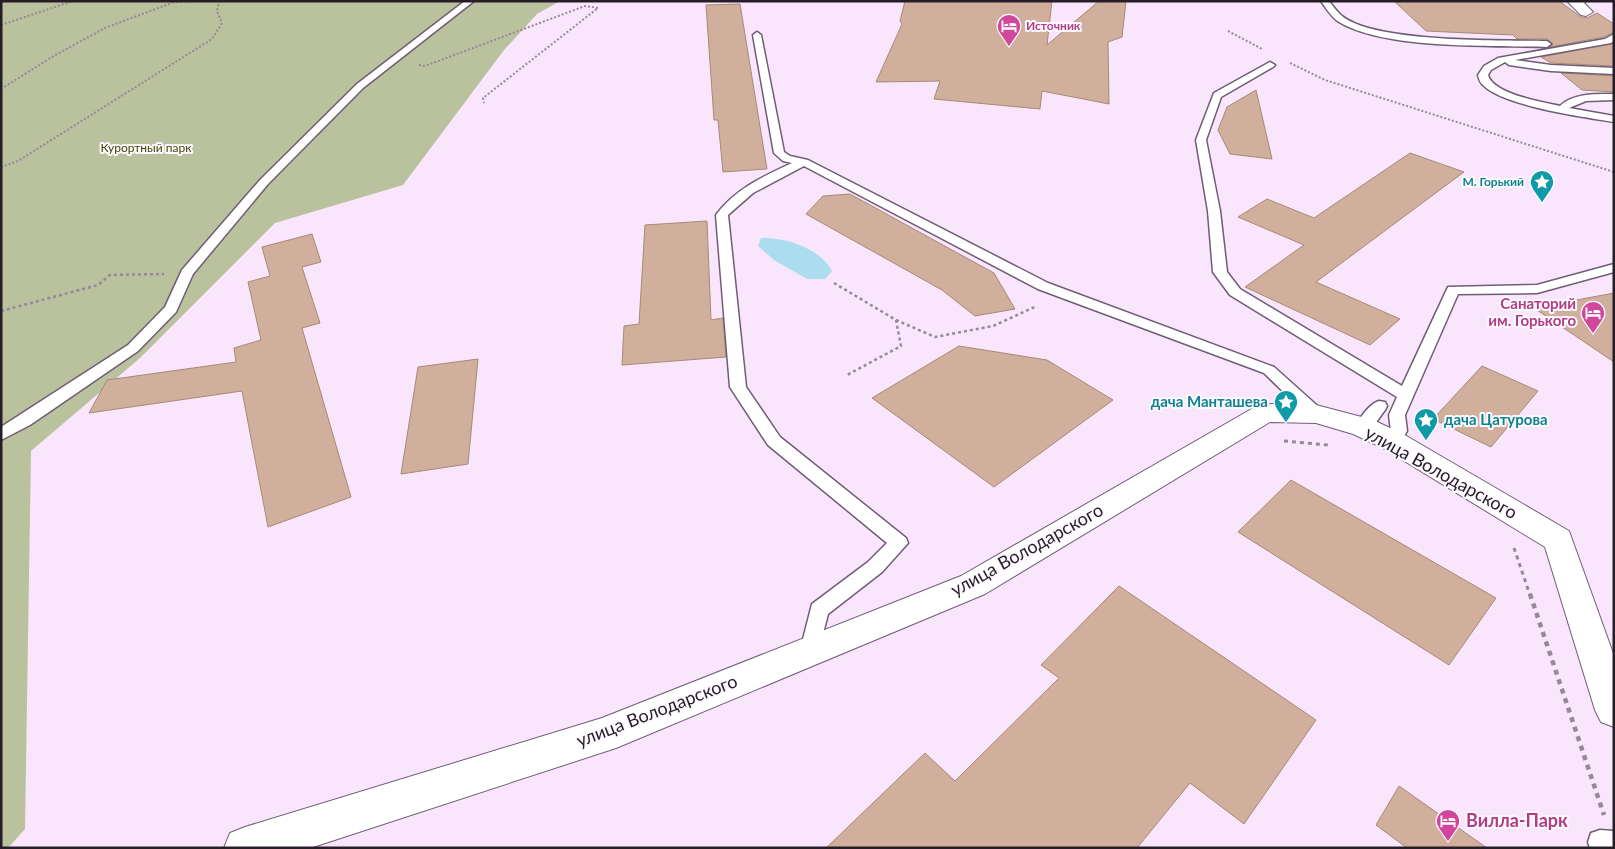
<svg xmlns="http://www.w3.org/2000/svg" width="1615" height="849" font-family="Lato,sans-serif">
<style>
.green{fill:#b9c29d}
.water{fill:#abddee}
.building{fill:#d0b09c;stroke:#a78975}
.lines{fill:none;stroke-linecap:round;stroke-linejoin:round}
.lane-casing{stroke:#705c75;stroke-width:3}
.street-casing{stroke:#705c75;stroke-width:2}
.path-far3{stroke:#968899;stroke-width:2;stroke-dasharray:2 2;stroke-linecap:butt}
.path-far2{stroke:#968899;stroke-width:2.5;stroke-dasharray:3 3;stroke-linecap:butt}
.path-far1{stroke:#968899;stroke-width:3;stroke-dasharray:4 4;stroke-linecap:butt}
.path{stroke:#968899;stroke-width:4.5;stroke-dasharray:5 5;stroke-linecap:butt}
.lane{fill:#fff;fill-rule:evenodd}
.street{fill:#fff;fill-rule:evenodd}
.labels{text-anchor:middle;stroke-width:4;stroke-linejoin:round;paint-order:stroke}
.far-hotel-label{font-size:12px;font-weight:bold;fill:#b23c85;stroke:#fdf9ff;text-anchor:start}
.far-park-label{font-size:12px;fill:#3c4600;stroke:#fdf9ff}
.far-culture-label{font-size:12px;font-weight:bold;fill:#0d838f;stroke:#fdf9ff;text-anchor:end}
.hotel-label{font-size:15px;font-weight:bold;fill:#b23c85;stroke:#fdf9ff;text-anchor:end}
.culture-label{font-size:15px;font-weight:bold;fill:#0d838f;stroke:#fdf9ff;text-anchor:end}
.near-street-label{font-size:18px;fill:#261d28;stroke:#fdf9ff}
.near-hotel-label{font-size:18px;font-weight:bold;fill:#b23c85;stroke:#fdf9ff;text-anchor:start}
</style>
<rect width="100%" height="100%" fill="#f9e6fd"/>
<path class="green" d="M 1,1 L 560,1 L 537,14 L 504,50 L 403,185 L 275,223 L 140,358 L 31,451 L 25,829 L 8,848 L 1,848 Z"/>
<path class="water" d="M 761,238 C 785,237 820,248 832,271 L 825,279 L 807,279 L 774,260 L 758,246 Z"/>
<path class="building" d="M 905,1 L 1052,1 L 1047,45 L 1099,1 L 1126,1 L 1122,37 L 1108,42 L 1109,104 L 1042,91 L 1040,109 L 934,99 L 940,81 L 876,82 L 902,24 L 900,21 Z
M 1394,1 L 1559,1 L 1581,17 L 1587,18 L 1597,13 L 1614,24 L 1614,32 L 1604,37 L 1550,47 L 1553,44 L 1547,39 L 1517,39 L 1513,35 L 1426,31 Z
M 740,4 L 767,169 L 723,172 L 718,120 L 714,120 L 706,5 Z
M 1614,43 L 1614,66 L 1551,63 L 1541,57 Z
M 1561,73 L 1614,76 L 1614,92 L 1582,90 Z
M 1256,90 L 1272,159 L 1230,154 L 1218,130 L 1227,107 Z
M 1410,153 L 1464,172 L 1316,282 L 1400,319 L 1370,345 L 1245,287 L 1304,245 L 1238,217 L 1267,199 L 1314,218 Z
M 850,194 L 994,273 L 1015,309 L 975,316 L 942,290 L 806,214 L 823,196 Z
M 707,221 L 711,320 L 723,318 L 726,357 L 622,365 L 624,326 L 639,324 L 645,225 Z
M 312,234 L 321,262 L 302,267 L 320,323 L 302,328 L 351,497 L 268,527 L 242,391 L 89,413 L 107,380 L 236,362 L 234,348 L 261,340 L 248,282 L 270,276 L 262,247 Z
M 1614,293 L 1614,362 L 1534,308 Z
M 959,346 L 1047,360 L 1113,400 L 994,487 L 872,398 Z
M 478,359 L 468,464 L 401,474 L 418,367 Z
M 1482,366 L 1538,391 L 1491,447 L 1433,419 Z
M 1291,480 L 1496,598 L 1449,665 L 1238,532 Z
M 1119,586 L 1316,720 L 1244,824 L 1190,783 L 1137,848 L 826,848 L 925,753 L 955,781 L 1059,678 L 1041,665 Z
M 1399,786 L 1487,848 L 1407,848 L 1376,825 Z"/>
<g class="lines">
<g class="lane-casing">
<path id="lane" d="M 465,1 L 474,1 L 363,88 L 268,184 L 193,274 L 176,312 L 138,351 L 30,425 L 1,440 L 1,427 L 128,345 L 165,307 L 182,270 L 260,180 L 357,84 Z
M 1321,1 L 1329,1 C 1333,6 1337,12 1342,16 C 1375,43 1501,40 1547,41 L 1551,44 L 1547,47 C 1491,45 1386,50 1339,22 C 1331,17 1326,8 1321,1 Z
M 757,32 L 761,35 L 784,152 L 790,156 L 808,160 L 1048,283 L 1274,367 L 1322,410 L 1324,414 L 1322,418 L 1316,419 L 1310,418 L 1264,373 L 1038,289 L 804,166 L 753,193 L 728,215 L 746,387 L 780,437 L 906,538 L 908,543 L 882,572 L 828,614 L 817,657 L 810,660 L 803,657 L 800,651 L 812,604 L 868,562 L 887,543 L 768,445 L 730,387 L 716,215 C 735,189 764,176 792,163 L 783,161 L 774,153 L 753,35 Z
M 1614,34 L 1614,41 L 1611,43 L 1515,60 L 1551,65 L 1614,68 L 1614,74 L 1551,71 L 1509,65 L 1505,62 L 1491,70 L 1488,75 C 1493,94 1542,102 1560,106 C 1573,93 1596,94 1614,94 L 1614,100 L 1586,101 L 1569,108 L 1614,116 L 1614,122 C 1584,117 1503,106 1483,85 C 1480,83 1479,79 1478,75 L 1484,66 L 1498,58 L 1605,39 Z
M 1270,62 L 1275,65 L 1273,67 L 1221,97 L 1206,140 L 1220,211 L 1227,272 L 1240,289 L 1402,386 L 1448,287 L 1537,285 L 1614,264 L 1614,272 L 1537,293 L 1458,294 L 1405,415 L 1407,431 L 1399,445 L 1393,447 L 1387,445 L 1385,441 L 1391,431 L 1389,415 L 1397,397 L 1230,295 L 1213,272 L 1208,211 L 1196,140 L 1214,93 Z
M 1379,401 L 1385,402 L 1387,406 L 1385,410 C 1377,420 1371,435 1357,431 L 1355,427 C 1360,418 1369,404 1379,401 Z
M 1600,830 L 1614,831 L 1614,848 L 1590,848 L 1588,842 L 1591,833 Z"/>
</g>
<g class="street-casing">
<path id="street" d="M 1586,1 L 1584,3 L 1593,12 L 1586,16 L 1581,15 L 1568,2 Z
M 1265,404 L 1316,405 L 1373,420 L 1403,434 L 1569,531 L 1614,656 L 1614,727 L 1601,722 L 1595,710 L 1545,547 L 1383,448 L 1353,434 L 1316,423 L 1270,422 L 985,594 L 616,748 L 310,848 L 224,848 L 230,833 L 245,827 L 602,718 L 961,576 L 1255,407 Z"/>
</g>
<path class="path-far3" d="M 176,2 L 196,1
M 1,25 L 73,1
M 1228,31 L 1262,49
M 1290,63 L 1325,80 L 1614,172
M 419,65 L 425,66 L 585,6 L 598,8 L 483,98 L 484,103
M 1,89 L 52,57 L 105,28 L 177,1
M 1,167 L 18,161 L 212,39 L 222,23 L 217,11 L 219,1"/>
<path class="path-far2" d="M 834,283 L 896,320 L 901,346 L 847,375
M 1,311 L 98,285 L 110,275 L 164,274
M 896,320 L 935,337 L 993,326 L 1037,306"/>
<path class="path-far1" d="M 1284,441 L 1328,445
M 1514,548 L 1530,595"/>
<path class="path" d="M 1530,594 L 1604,815"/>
<use href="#lane" class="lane"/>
<use href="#street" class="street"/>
</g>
<defs>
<g id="hotel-pin" transform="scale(1.25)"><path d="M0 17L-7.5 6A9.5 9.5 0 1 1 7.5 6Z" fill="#d1479c" stroke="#fdf9ff"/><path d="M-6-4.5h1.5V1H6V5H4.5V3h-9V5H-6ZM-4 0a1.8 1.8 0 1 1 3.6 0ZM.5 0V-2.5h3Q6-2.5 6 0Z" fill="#fff"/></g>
<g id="sight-pin" transform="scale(1.25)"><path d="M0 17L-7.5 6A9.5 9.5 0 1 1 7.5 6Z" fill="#0f9aa8" stroke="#fdf9ff"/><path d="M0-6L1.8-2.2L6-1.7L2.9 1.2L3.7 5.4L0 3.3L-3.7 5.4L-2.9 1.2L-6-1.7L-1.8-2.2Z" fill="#fff"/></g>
</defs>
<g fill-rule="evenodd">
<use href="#hotel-pin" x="1009" y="26"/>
<use href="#sight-pin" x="1542" y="182"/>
<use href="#hotel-pin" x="1593" y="313"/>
<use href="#sight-pin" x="1286" y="402"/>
<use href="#sight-pin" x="1426" y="420"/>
<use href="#hotel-pin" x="1448" y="821"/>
</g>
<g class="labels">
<g class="far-hotel-label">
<text x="1026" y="30">Источник</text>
</g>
<g class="far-park-label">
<text x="146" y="152">Курортный парк</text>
</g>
<g class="far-culture-label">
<text x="1524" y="186">М. Горький</text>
</g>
<g class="hotel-label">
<text x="1576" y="309">Санаторий<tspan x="1576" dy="17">им. Горького</tspan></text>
</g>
<g class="culture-label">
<text x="1268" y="407">дача Манташева</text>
<text x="1444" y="425" text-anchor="start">дача Цатурова</text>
</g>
<g class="near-street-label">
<text transform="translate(1441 473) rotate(29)" y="6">улица Володарского</text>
<text transform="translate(1027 550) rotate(-29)" y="6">улица Володарского</text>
<text transform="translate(657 711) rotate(-21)" y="6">улица Володарского</text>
</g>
<g class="near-hotel-label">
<text x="1466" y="827">Вилла-Парк</text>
</g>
</g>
<rect width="1615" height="849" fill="none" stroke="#261d28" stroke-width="5"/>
</svg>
